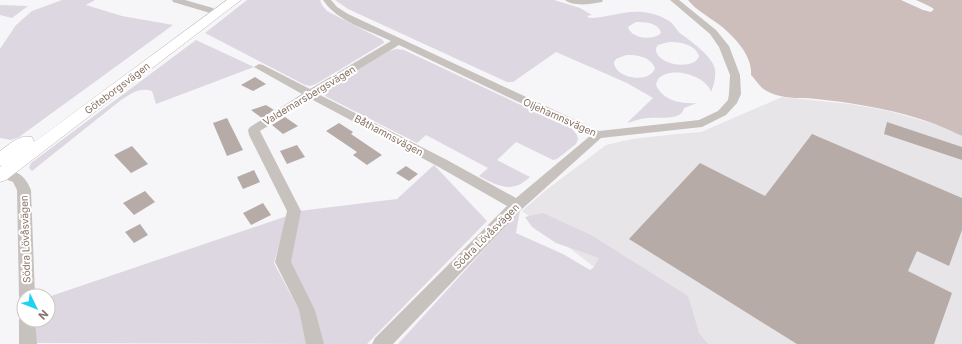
<svg xmlns="http://www.w3.org/2000/svg" width="962" height="344" font-family="Inter,sans-serif">
<style>
.built{fill:#e7e5e7}
.green{fill:#dcd7e1;fill-rule:evenodd}
.water{fill:#cdbebb}
.building{fill:#b6aba6}
.lines{fill:none;stroke-linecap:round;stroke-linejoin:round}
.secondary-casing{stroke:#bdb5b1;stroke-width:1}
.street{fill:#c8c2bf;fill-rule:evenodd}
.secondary{fill:#fff;fill-rule:evenodd}
.labels{text-anchor:middle;stroke-width:4;stroke-linejoin:round;paint-order:stroke}
.street-label{font-size:10px;fill:#897266;stroke:#fff}
</style>
<rect width="100%" height="100%" fill="#f6f6f9"/>
<path class="built" d="M 782,97 L 850,104 L 889,111 L 945,127 L 962,136 L 962,344 L 682,344 L 594,267 L 522,211 L 546,190 L 606,145 L 632,139 L 677,134 L 701,132 Z"/>
<path class="green" d="M 62,0 L 95,0 L 86,5 L 122,16 L 173,25 L 19,137 L 11,140 L 0,138 L 0,49 L 16,25 L 32,11 Z
M 247,0 L 320,0 L 322,5 L 327,11 L 383,40 L 384,43 L 316,84 L 310,86 L 305,85 L 205,33 Z
M 335,0 L 554,0 L 580,8 L 592,15 L 587,16 L 589,18 C 607,18 625,10 643,12 C 652,13 662,16 669,21 C 674,24 677,31 681,34 C 692,42 712,56 715,69 C 716,77 714,85 711,92 C 706,73 659,63 656,85 C 663,101 681,104 697,103 L 684,108 C 682,121 659,117 649,118 C 642,118 634,121 627,123 L 653,98 L 627,83 L 556,52 L 513,82 L 507,82 L 348,9 ZM 636,22 C 645,22 655,22 660,30 L 661,33 C 653,41 633,39 628,28 L 629,26 ZM 669,42 C 680,42 695,44 699,56 C 694,72 654,64 656,48 L 658,45 ZM 626,55 C 636,55 650,56 655,68 C 651,84 614,79 614,62 L 616,59 Z
M 0,5 L 28,6 L 12,18 L 0,15 Z
M 196,40 L 254,67 L 156,104 L 152,91 C 140,87 132,93 121,100 L 32,171 L 29,168 L 31,163 Z
M 396,49 L 404,50 L 572,129 L 577,135 L 578,139 L 576,144 L 557,159 L 553,160 L 516,142 L 497,160 L 530,177 C 512,194 498,186 479,176 L 488,168 L 426,135 L 417,143 L 325,96 L 326,89 L 389,51 Z
M 434,165 L 487,221 L 367,344 L 322,344 L 314,308 L 288,263 L 299,211 L 397,199 Z
M 520,210 L 516,233 L 563,254 L 590,270 L 594,267 L 599,258 L 556,243 L 532,227 L 525,217 L 543,213 L 591,235 L 688,296 L 699,333 L 708,344 L 398,344 Z
M 287,216 L 274,263 L 301,314 L 308,344 L 36,343 L 35,320 L 48,320 L 48,297 Z"/>
<path class="water" d="M 688,0 L 901,0 L 923,10 L 931,12 L 934,9 L 929,6 L 916,0 L 962,0 L 962,136 C 927,118 888,109 849,103 C 835,101 820,99 806,98 C 792,98 779,98 765,90 C 760,87 755,79 751,75 C 753,55 732,34 717,23 C 706,15 696,10 688,0 Z"/>
<path class="building" d="M 255,77 L 266,84 L 253,91 L 241,85 Z
M 266,105 L 274,110 L 262,118 L 251,110 Z
M 285,117 L 298,126 L 283,134 L 272,125 Z
M 227,118 L 243,150 L 227,156 L 213,123 Z
M 887,122 L 962,147 L 962,160 L 884,134 Z
M 339,123 L 353,132 L 351,134 L 382,155 L 367,165 L 353,155 L 357,152 L 326,131 Z
M 812,134 L 962,198 L 962,230 L 949,266 L 917,251 L 908,271 L 952,293 L 934,344 L 797,344 L 629,239 L 700,163 L 765,196 Z
M 297,145 L 305,157 L 287,164 L 280,151 Z
M 132,146 L 148,164 L 131,173 L 114,155 Z
M 406,166 L 418,174 L 409,181 L 396,173 Z
M 254,170 L 260,182 L 243,189 L 237,177 Z
M 145,191 L 155,202 L 134,215 L 123,203 Z
M 263,203 L 271,215 L 251,225 L 243,213 Z
M 140,224 L 148,235 L 134,243 L 125,232 Z"/>
<g class="lines">
<g class="secondary-casing">
<path id="secondary" d="M 227,0 L 241,0 L 6,180 L 0,182 L 0,167 L 2,165 L 0,166 L 0,151 C 10,144 19,134 32,137 L 34,142 Z"/>
</g>
<path class="street" d="M 172,0 L 185,0 L 213,8 L 214,10 L 210,13 L 173,2 Z
M 323,0 L 331,0 L 337,7 L 348,14 L 599,131 L 699,120 L 718,111 L 728,100 L 729,94 L 730,75 L 719,47 L 710,34 L 670,0 L 679,0 L 716,30 L 729,46 L 740,75 L 741,94 L 737,103 L 726,115 L 702,127 L 601,138 L 522,209 L 393,344 L 372,344 L 375,338 L 507,206 L 437,166 L 311,99 L 260,131 L 301,211 L 291,262 L 315,310 L 324,344 L 306,344 L 299,310 L 275,262 L 287,211 L 249,135 L 248,130 L 250,127 L 302,94 L 254,67 L 259,64 L 263,65 L 310,89 L 391,41 C 368,30 338,22 323,0 ZM 399,45 L 590,136 L 516,198 L 447,160 L 318,94 Z
M 565,0 L 603,0 L 602,2 C 592,4 573,7 565,0 Z
M 0,167 C 17,172 24,173 31,190 L 35,296 L 24,296 L 24,302 L 21,301 L 19,296 L 17,190 L 13,182 L 0,177 Z
M 24,314 L 24,320 L 35,320 L 37,344 L 19,344 L 19,320 L 21,315 Z"/>
<use href="#secondary" class="secondary"/>
</g>
<g class="labels">
<g class="street-label">
<text transform="translate(117 88) rotate(-37)" y="4">Göteborgsvägen</text>
<text transform="translate(309 95) rotate(-31)" y="4">Valdemarsbergsvägen</text>
<text transform="translate(560 117) rotate(24)" y="4">Oljehamnsvägen</text>
<text transform="translate(389 135) rotate(28)" y="4">Båthamnsvägen</text>
<text transform="translate(486 236) rotate(-45)" y="4">Södra Lövåsvägen</text>
<text transform="translate(25 239) rotate(-92)" y="4">Södra Lövåsvägen</text>
</g>
</g>
<g transform="translate(36 308) rotate(133)"><circle r="19" fill="#ffffff" stroke="#d0c7c2"/>
<path d="M0-3L7 15L0 10L-7 15Z" fill="#1fd3f0"/>
<text y="-6" font-size="11" font-weight="bold" text-anchor="middle" fill="#897266">N</text>
</g>
</svg>
